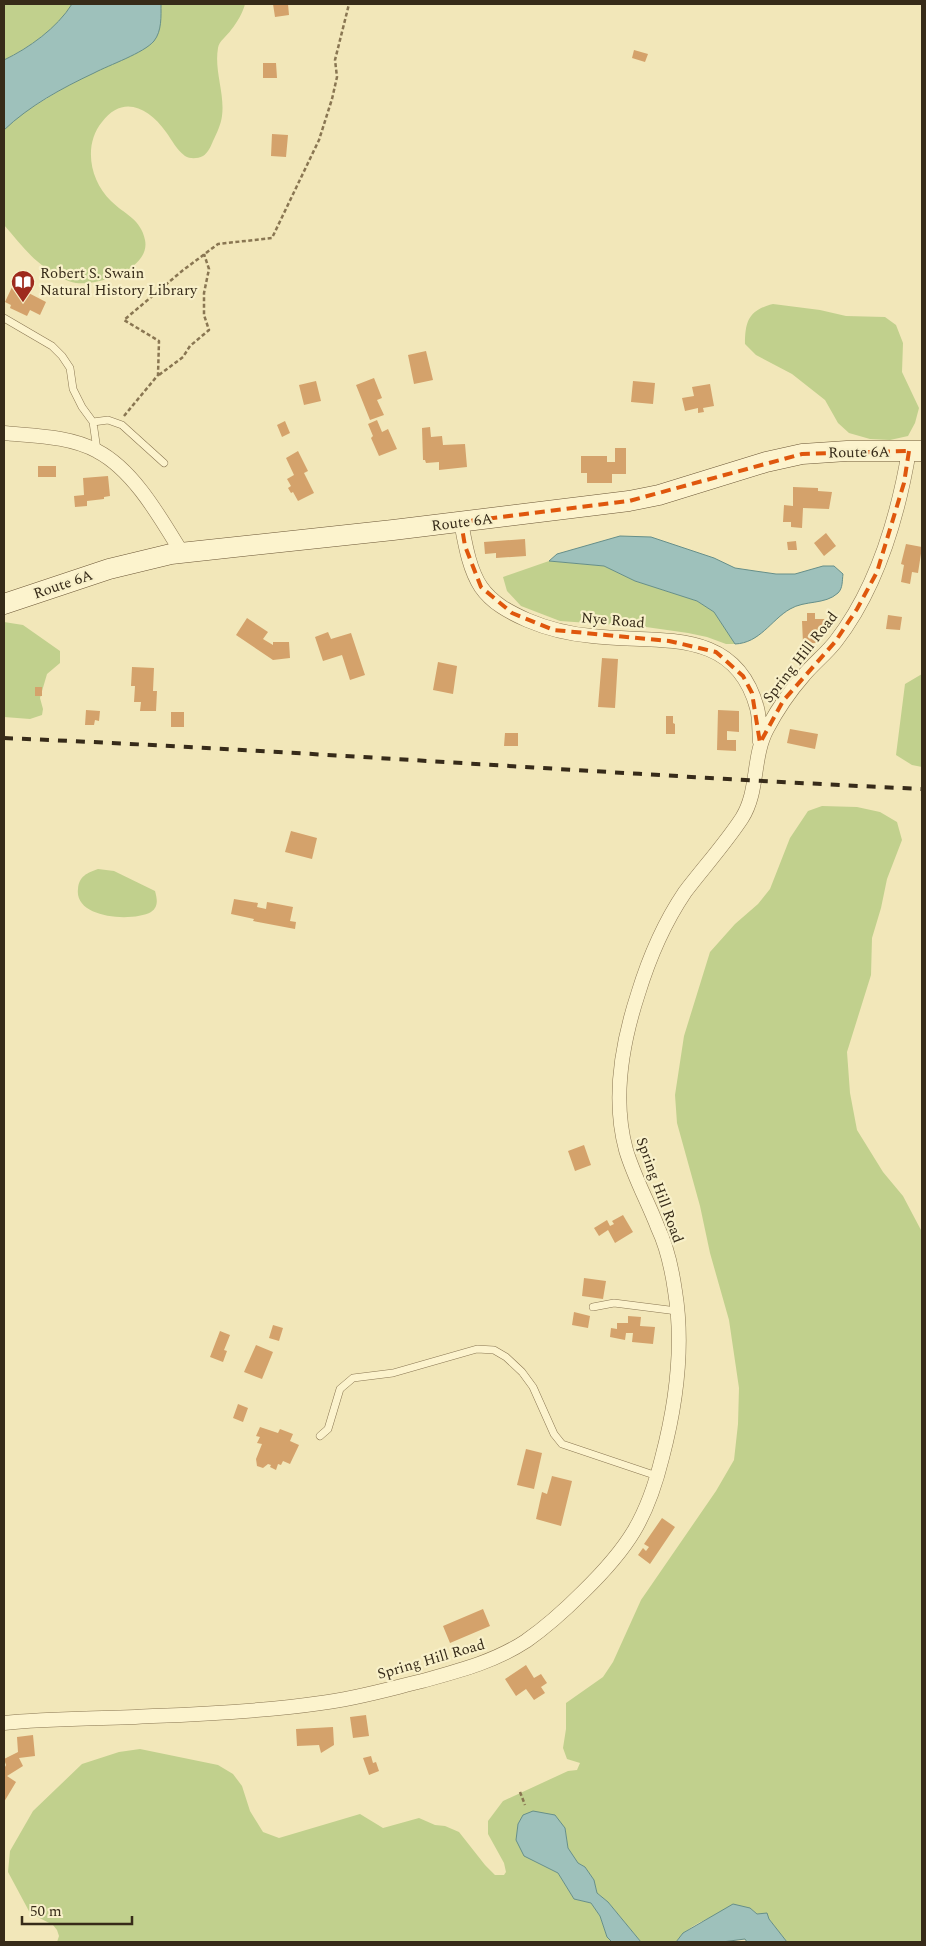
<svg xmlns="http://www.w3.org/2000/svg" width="926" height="1946" font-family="Spectral,serif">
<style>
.green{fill:#c1d08d}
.water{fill:#9ec1bb;stroke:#668f89}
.building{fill:#d4a26b}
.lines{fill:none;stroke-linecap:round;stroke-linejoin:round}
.service-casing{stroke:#897652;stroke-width:8}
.minor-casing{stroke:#897652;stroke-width:15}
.secondary-casing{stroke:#6b5636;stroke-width:21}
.path{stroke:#897652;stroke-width:2.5;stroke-dasharray:4 2.5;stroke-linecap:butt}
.service{stroke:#fcf3cd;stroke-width:7}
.minor{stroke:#fcf3cd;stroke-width:14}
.secondary{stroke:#fcf3cd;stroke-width:20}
.rail{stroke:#372b19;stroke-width:4;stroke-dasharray:9 9;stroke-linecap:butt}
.marked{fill:none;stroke:#df570d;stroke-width:4;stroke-dasharray:10 6;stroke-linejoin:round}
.labels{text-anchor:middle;stroke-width:4.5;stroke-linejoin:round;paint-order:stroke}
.poi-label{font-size:15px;fill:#372b19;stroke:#f8f0c9;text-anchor:start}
.street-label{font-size:15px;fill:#372b19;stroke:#f8f0c9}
</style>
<rect width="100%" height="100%" fill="#f2e7b9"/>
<path class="green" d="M 4,4 L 72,4 C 57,29 29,47 4,60 Z
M 161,4 L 245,4 C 243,12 237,23 231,30 C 227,36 219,41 218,48 C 214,71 225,93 222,116 C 221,124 217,133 213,141 C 211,146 208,153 203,156 C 197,159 190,159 185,156 C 176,149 172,140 166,132 C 149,108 123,94 102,122 C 83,145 90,181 111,201 C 124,214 141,219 145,240 C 151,269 98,286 76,283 C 67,282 57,275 49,270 C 31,259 18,241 4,225 L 4,130 L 18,116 L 62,89 L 93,73 L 161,17 Z
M 773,304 L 820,310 L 846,316 L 885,317 L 896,325 L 903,343 L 902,372 L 919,408 L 915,423 L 908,436 L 890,440 L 870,439 L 849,433 L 838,423 L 825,400 L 792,374 L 756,355 L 745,344 C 745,321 749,310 773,304 Z
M 549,561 L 604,566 L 635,581 L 697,601 L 714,612 L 735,644 L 726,644 L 707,637 L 688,633 L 646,627 L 560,621 L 521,606 L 507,591 L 503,577 Z
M 4,622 L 23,625 L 60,651 L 60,663 L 47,674 L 40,698 L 43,709 L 42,715 L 30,719 L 4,717 Z
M 922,674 L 922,767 L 912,765 L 896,755 L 905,684 Z
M 822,806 L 857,807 L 880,812 L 897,822 L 902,840 L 887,879 L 881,908 L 872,938 L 871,975 L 847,1052 L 850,1093 L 857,1130 L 883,1172 L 903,1196 L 922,1232 L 922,1942 L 787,1942 L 769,1919 L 757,1914 L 750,1908 C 722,1914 694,1918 676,1942 L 641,1942 L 608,1902 L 597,1893 L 594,1880 L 585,1867 L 578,1863 L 568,1848 L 565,1828 L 523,1815 L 518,1824 L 516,1840 L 536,1862 L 558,1873 L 574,1899 L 591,1903 L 600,1916 L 607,1937 L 612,1942 L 57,1942 L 59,1936 L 57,1930 L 53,1925 L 30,1913 L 8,1872 L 10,1851 L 33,1811 L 82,1764 L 119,1752 L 140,1749 L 218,1765 L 233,1774 L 242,1786 L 250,1811 L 263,1832 L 279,1838 L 360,1814 L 383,1828 L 419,1818 L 435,1825 L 445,1826 L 459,1832 L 485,1865 L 495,1875 L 504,1875 L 506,1872 L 504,1863 L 488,1834 L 488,1821 L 503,1801 L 568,1771 L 577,1770 L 580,1763 L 567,1759 L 563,1748 L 566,1729 L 566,1703 L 603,1677 L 613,1662 L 641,1600 L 716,1491 L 734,1460 L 738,1424 L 739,1388 L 729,1320 L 710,1253 L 700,1206 L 677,1123 L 675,1095 L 684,1036 L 710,952 L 735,924 L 758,904 L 770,889 L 790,838 L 808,811 Z
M 98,869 L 114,871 L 155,891 C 157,898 159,907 151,912 C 133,922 74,919 78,889 C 79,876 87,873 98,869 Z"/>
<path class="water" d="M 72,4 L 161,4 C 161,16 162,31 154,41 C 144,53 109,65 94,73 C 62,88 29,106 4,130 L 4,60 C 29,48 57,28 72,4 Z
M 620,536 L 651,537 L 714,558 L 735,568 L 755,571 L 776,574 L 795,574 L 823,566 L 834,566 L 843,574 C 842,581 843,588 838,593 C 825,605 805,600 790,609 C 771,620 760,643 735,644 L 714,612 L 697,601 L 635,581 L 604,566 L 549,561 L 557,554 Z
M 533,1811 L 555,1815 L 565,1828 L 568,1848 L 578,1863 L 585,1867 L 594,1880 L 597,1893 L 608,1902 L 641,1942 L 612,1942 L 607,1937 L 600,1916 L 591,1903 L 574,1899 L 558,1873 L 524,1856 L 516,1840 L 518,1824 L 523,1815 Z
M 733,1904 L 750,1908 L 757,1914 L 767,1913 L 769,1919 L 787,1942 L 747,1942 L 745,1939 L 722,1942 L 676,1942 L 683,1933 Z"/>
<path class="building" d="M 273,4 L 288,4 L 289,15 L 275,17 Z
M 634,50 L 648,54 L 645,62 L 632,58 Z
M 263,63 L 276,63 L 277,78 L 263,78 Z
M 272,134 L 288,135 L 286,157 L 271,156 Z
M 12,287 L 18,290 L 19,288 L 46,302 L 40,315 L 30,310 L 27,316 L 10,308 L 11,305 L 5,302 Z
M 426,351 L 433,380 L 414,384 L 408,355 Z
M 374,378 L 382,398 L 377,400 L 384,415 L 370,420 L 356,385 Z
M 316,381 L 321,401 L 304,405 L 299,385 Z
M 633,381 L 655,383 L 653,404 L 631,402 Z
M 710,384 L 714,406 L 703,408 L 704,412 L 698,413 L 698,408 L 685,411 L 682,398 L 694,396 L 692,387 Z
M 377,420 L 382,432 L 388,429 L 397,449 L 379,456 L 371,438 L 373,436 L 368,424 Z
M 285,421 L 290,433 L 282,437 L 277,425 Z
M 430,427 L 431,437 L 442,436 L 443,445 L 465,444 L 467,467 L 439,470 L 439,462 L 426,463 L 425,460 L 423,460 L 422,428 Z
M 615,448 L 626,448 L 626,474 L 612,474 L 612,483 L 587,483 L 587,473 L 581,473 L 581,456 L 607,456 L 607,462 L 615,462 Z
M 298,451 L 308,471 L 304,473 L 314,493 L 298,501 L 293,492 L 291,493 L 288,488 L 291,486 L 287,479 L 294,475 L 286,458 Z
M 38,466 L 56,466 L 56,477 L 38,477 Z
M 108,476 L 110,496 L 104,497 L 104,499 L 87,501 L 87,506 L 75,507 L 74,496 L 84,495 L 83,478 Z
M 793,487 L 818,488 L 818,491 L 832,492 L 829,509 L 803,508 L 802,528 L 791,527 L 791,522 L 783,522 L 784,505 L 793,506 Z
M 826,533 L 836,546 L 824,556 L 814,543 Z
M 525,539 L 526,556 L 496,558 L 496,553 L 485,554 L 484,542 Z
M 796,541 L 797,550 L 788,550 L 787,542 Z
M 906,544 L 922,547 L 918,573 L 912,572 L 910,584 L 901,582 L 904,565 L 901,564 Z
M 807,613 L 815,613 L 815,619 L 826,619 L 827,634 L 820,634 L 820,643 L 803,643 L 802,621 L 807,621 Z
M 888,615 L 902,617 L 900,630 L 886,629 Z
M 247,618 L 268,632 L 263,639 L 273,645 L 273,642 L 289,642 L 290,658 L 273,660 L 236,635 Z
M 328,632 L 331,639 L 351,633 L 365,675 L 350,680 L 342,655 L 323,661 L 315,637 Z
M 602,658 L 618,659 L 615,708 L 598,707 Z
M 438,662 L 457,666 L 453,694 L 433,690 Z
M 132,667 L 154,668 L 153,691 L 157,691 L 156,711 L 140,711 L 141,702 L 134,702 L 135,686 L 131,686 Z
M 35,687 L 42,687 L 42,696 L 35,696 Z
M 86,710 L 100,711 L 99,721 L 95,720 L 94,725 L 85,725 Z
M 718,710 L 739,711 L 739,732 L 727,731 L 727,740 L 736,740 L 736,751 L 717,750 Z
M 171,712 L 184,712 L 184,727 L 171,727 Z
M 666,716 L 673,716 L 673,723 L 675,724 L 675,734 L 666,734 Z
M 790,729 L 818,734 L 815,749 L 787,743 Z
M 505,733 L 518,733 L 518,746 L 504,746 Z
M 291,831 L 317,838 L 312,859 L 285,852 Z
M 234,899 L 258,903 L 257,907 L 266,909 L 267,902 L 293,907 L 290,921 L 296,922 L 295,929 L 253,921 L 254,919 L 231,914 Z
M 584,1145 L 591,1165 L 575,1171 L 568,1151 Z
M 623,1215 L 633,1232 L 615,1243 L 608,1230 L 599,1236 L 594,1228 L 607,1220 L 610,1226 L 614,1224 L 612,1221 Z
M 584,1278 L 606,1281 L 603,1299 L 582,1296 Z
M 574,1312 L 590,1316 L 588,1328 L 572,1325 Z
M 628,1316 L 641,1317 L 640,1326 L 655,1327 L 653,1344 L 632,1342 L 633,1333 L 626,1333 L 625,1340 L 610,1337 L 611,1328 L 617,1329 L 617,1323 L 628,1323 Z
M 273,1325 L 283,1328 L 279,1341 L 269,1338 Z
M 220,1331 L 230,1335 L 224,1350 L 227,1351 L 223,1362 L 210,1357 Z
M 256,1345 L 273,1352 L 262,1379 L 244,1372 Z
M 238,1404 L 248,1408 L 243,1422 L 233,1418 Z
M 260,1427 L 278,1433 L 280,1429 L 293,1434 L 290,1441 L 299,1445 L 290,1464 L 283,1461 L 281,1465 L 278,1464 L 276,1470 L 270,1467 L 271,1465 L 268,1464 L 263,1468 L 257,1466 L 256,1459 L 262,1444 L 257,1443 L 260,1437 L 256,1436 Z
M 526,1449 L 542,1453 L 534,1489 L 517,1485 Z
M 552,1476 L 572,1481 L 561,1526 L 536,1519 L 542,1492 L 547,1494 Z
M 662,1518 L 675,1527 L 650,1564 L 638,1555 L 643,1548 L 646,1551 L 649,1547 L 644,1544 Z
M 483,1609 L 490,1626 L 450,1643 L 443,1626 Z
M 526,1665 L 534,1678 L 541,1674 L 547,1683 L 541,1687 L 545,1693 L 534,1700 L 526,1689 L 516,1696 L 505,1679 Z
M 366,1715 L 369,1736 L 353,1738 L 350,1717 Z
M 333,1727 L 334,1745 L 321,1753 L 319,1745 L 297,1746 L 296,1729 Z
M 33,1735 L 35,1756 L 19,1758 L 23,1766 L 7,1776 L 16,1782 L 4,1802 L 4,1769 L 6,1765 L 4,1759 L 18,1752 L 17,1737 Z
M 371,1756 L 373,1763 L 376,1762 L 379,1771 L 369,1775 L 363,1758 Z"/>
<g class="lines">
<g class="service-casing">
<path id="service" d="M 4,318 L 52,346 L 62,356 L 70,368 L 73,389 L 82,407 L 93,422 L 97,450
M 93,422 L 108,420 L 122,425 L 164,463
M 593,1307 L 614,1303 L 677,1311
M 320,1436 L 328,1429 L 340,1389 L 353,1378 L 393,1373 L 477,1349 L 494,1350 L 506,1357 L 522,1372 L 533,1387 L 554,1434 L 562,1444 L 657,1476"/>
</g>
<g class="minor-casing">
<path id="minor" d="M 4,433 C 34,436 70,436 97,451 C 134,470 161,519 182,553
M 461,522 C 465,543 469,569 481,587 C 492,603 509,612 527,620 C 548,629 569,634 592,636 C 657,644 735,625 757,708 C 760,719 759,732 760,742
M 4,1723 C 53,1718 104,1719 153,1716 C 209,1714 266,1711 321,1703 C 355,1699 389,1689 422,1681 C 458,1671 494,1662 526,1641 C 546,1627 566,1609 583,1592 C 628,1548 647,1519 662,1458 C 676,1405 684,1346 675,1291 C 672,1270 667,1247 658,1228 C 648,1202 634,1177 626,1150 C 612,1099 622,1043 638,994 C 649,958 664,923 685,892 C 704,867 725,844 742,818 C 759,791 752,757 767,729 C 777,710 790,691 804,675 C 814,663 827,653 836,641 C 877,588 898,516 909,451"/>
</g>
<g class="secondary-casing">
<path id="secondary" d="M 4,604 L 109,569 L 171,554 L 393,530 L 629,501 L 659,495 L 766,462 L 802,454 L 847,451 L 922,451"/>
</g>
<path class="path" d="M 159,375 L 183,357 L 190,346 L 209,330 L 204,315 L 204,293 L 209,269 L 204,254
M 124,416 L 158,375 L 159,341 L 124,320 L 182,271 L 218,244 L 272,238 L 319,140 L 332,99 L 337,77 L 335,60 L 349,4
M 520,1792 L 525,1805"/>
<use href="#service" class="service"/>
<use href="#minor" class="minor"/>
<use href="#secondary" class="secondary"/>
<path class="rail" d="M 4,738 C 310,751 616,775 922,789"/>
</g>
<path class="marked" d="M 909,451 L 904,483 L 877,572 L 857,609 L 835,642 L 783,701 L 760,743 L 752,693 L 743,676 L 716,652 L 669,641 L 554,630 L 512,613 L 481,587 L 465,546 L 461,522 L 629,501 L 802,454 Z"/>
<defs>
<g id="library-pin" transform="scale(1.25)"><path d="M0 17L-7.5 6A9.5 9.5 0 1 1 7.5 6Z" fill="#9e2a1d" stroke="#f8f0c9"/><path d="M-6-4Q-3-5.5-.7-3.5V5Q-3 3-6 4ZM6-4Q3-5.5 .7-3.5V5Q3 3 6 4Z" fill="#fff"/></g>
</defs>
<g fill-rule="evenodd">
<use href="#library-pin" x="23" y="282"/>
</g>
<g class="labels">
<g class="poi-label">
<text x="40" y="278">Robert S. Swain<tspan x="40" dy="17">Natural History Library</tspan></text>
</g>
<g class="street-label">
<text transform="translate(859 452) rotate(-1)" y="5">Route 6A</text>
<text transform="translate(462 522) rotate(-7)" y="5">Route 6A</text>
<text transform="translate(63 584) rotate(-19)" y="5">Route 6A</text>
<text transform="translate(613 620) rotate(5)" y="5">Nye Road</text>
<text transform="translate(800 657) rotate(-52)" y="5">Spring Hill Road</text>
<text transform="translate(660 1190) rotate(70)" y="5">Spring Hill Road</text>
<text transform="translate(431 1659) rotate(-16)" y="5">Spring Hill Road</text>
</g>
</g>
<rect width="926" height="1946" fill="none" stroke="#372b19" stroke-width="10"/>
<path d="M22 1916v8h110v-8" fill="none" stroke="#372b19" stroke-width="2.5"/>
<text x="30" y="1916" font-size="15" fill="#372b19" stroke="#f8f0c9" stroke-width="4" paint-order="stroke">50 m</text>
</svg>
